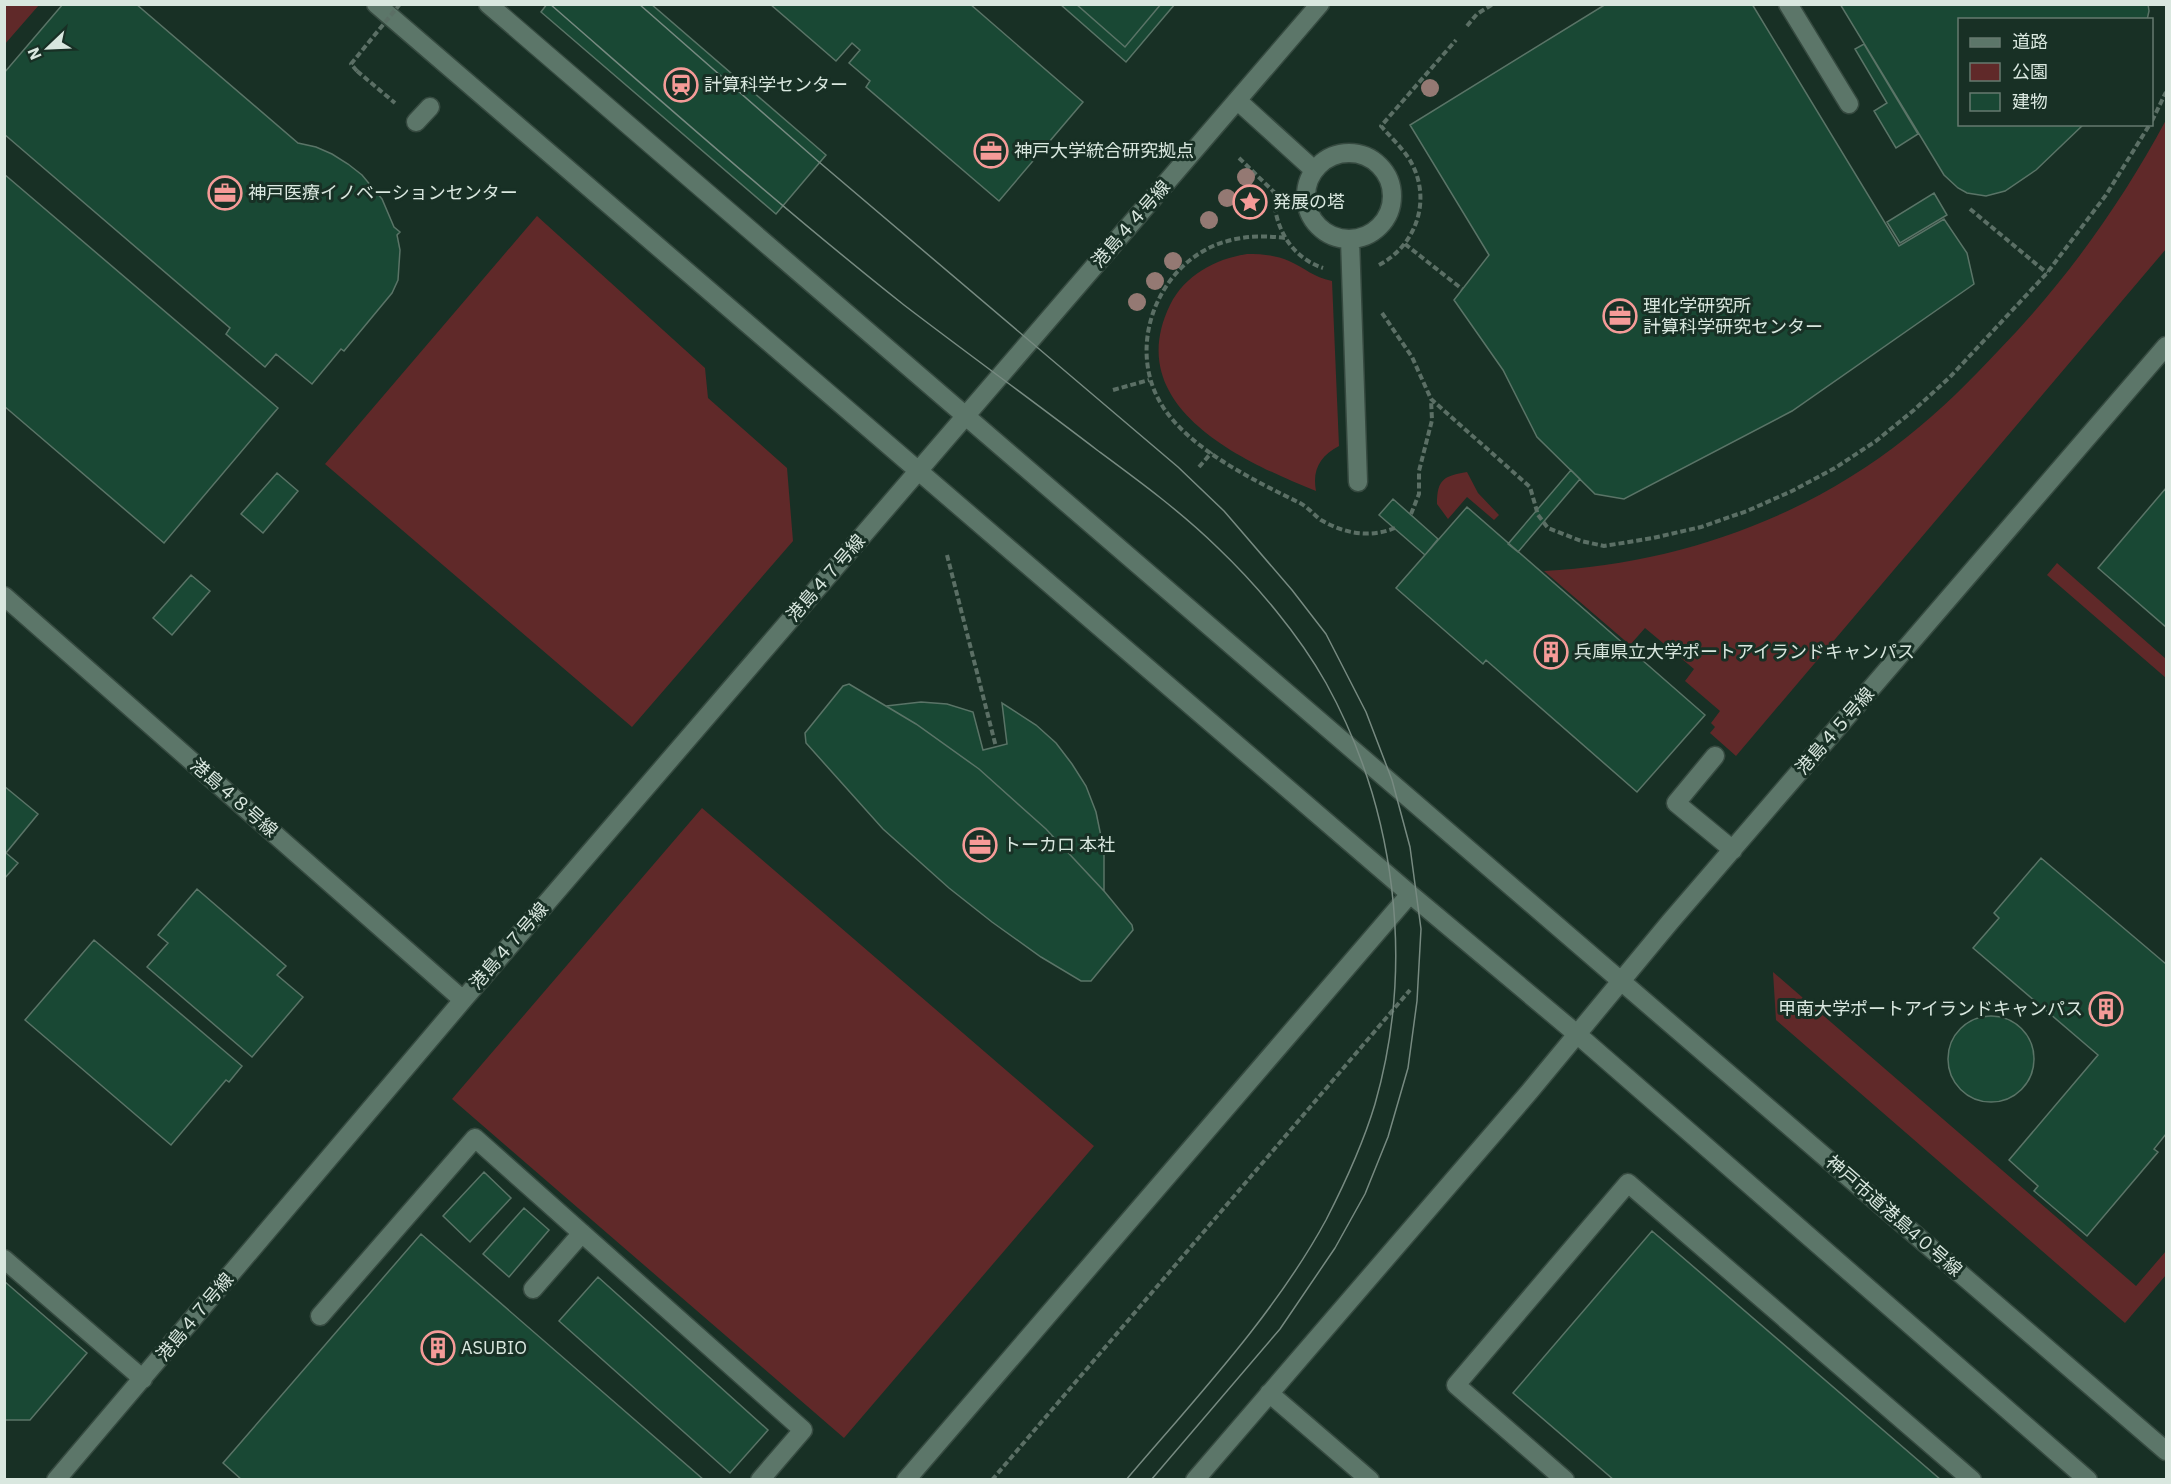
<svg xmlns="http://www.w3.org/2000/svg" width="2171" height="1484" font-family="'IBM Plex Sans','Noto Sans JP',sans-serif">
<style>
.green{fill:#602929}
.building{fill:#194834;stroke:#5a7467;stroke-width:1.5}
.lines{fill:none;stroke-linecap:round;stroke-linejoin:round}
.minor-casing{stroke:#364a40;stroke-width:21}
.path{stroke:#5b6f65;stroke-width:4;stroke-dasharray:6 3;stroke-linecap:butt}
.minor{stroke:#5c7669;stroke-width:18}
.tram{stroke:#778a81;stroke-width:1.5}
.path-bridge{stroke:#5b6f65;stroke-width:4;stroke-dasharray:6 3;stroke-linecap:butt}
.tree{fill:#947973}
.labels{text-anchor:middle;stroke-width:6;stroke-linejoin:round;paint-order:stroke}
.poi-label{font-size:18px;fill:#d9e7df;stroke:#183025;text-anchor:start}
.street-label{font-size:18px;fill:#d9e7df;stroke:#183025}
</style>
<rect width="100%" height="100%" fill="#183025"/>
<path class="green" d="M 5,4 L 39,5 L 5,44 L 4,5 Z
M 2166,120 L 2166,249 L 1736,756 L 1710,733 L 1715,727 L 1711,723 L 1720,711 L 1685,681 L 1694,669 L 1645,628 L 1630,645 L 1544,571 C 1675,564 1803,520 1907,437 C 1940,411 1970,381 1999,350 C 2065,282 2121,204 2166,120 Z
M 537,216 L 705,368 L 708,398 L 787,468 L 793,541 L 632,727 L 325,464 Z
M 1247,254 C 1262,254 1275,255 1289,261 C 1305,268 1313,277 1332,281 L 1339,446 C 1320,456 1312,470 1316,491 C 1241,461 1121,406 1170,305 C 1185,275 1215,259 1247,254 Z
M 1467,472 L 1478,493 L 1499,515 L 1494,520 L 1467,497 L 1448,519 L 1437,504 C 1437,479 1444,476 1467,472 Z
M 2057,563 L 2166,659 L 2166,678 L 2047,575 Z
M 702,808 L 1094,1146 L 844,1438 L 452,1099 Z
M 1773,972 L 2136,1286 L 2166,1251 L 2166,1275 L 2125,1323 L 1776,1020 Z"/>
<path class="building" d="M 63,4 L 136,4 L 298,143 L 316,147 L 332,154 L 348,164 L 362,175 L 382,199 L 394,227 L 400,232 L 397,235 L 400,250 L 398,280 L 392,293 L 344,351 L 341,349 L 312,384 L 276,354 L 265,367 L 226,334 L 230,328 L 4,134 L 4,73 Z
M 547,4 L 651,4 L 826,155 L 776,214 L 541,12 Z
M 770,4 L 970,4 L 1083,102 L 999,201 L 866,87 L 870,81 L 849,63 L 860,50 L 852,43 L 836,61 Z
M 1060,4 L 1076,4 L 1125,47 L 1161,4 L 1175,4 L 1126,62 Z
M 1076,4 L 1161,4 L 1125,47 Z
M 1752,4 L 1899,246 L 1944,219 L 1967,253 L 1974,284 L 1792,411 L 1624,499 L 1595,494 L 1537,437 L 1503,370 L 1454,300 L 1489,255 L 1410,125 L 1606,4 Z
M 1840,4 L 2148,4 L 2149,11 L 2147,20 L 1960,20 L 1960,124 L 2084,124 L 2036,170 L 2005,191 L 1986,196 L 1967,193 L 1958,188 L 1944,175 Z
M 1864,44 L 1918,134 L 1896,148 L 1874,111 L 1887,103 L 1855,49 Z
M 4,174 L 278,408 L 164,543 L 4,406 Z
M 1934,193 L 1947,215 L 1900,243 L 1887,222 Z
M 1571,470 L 1580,479 L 1518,552 L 1508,544 Z
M 277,473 L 298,491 L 263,533 L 241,514 Z
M 2166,488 L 2166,627 L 2098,568 Z
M 1393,499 L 1438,539 L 1425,555 L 1379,515 Z
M 1467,507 L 1705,715 L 1637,792 L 1486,660 L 1483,664 L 1396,588 Z
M 191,575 L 210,591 L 172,635 L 153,618 Z
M 849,684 L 916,724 L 979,769 L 1046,829 L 1104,891 L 1132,925 L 1133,930 L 1091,981 L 1081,981 L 1041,957 L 992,922 L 949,888 L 883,829 L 806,743 L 805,733 L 843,686 Z
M 921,702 L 947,704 L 973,712 L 983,750 L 1007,744 L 1002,703 L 1036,725 L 1056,743 L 1072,764 L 1086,786 L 1096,812 L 1104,851 L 1104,891 L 1046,829 L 979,769 L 916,724 L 886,706 Z
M 4,786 L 38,814 L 6,853 L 18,863 L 4,879 Z
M 2041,858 L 2166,964 L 2166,1134 L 2154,1149 L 2158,1152 L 2087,1236 L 2034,1191 L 2038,1186 L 2009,1160 L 2098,1055 L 1973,948 L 1999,918 L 1994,913 Z
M 197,889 L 286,966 L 277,975 L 303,997 L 252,1057 L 147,967 L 168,943 L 158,935 Z
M 94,940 L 242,1066 L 229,1082 L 226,1080 L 171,1145 L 25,1020 Z
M1948 1059a43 43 0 1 1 86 0a43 43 0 1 1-86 0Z
M 484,1172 L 511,1198 L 470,1242 L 443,1216 Z
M 524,1208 L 549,1230 L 509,1277 L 483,1254 Z
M 1652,1231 L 1941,1480 L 1614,1480 L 1513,1393 Z
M 421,1234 L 704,1480 L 242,1480 L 223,1463 Z
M 598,1277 L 768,1430 L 730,1473 L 559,1321 Z
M 4,1281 L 87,1353 L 30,1420 L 4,1420 Z"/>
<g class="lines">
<g class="minor-casing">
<path id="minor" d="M 376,4 L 1410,894 L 1578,1035 L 2088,1480
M 488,4 L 2166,1451
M 1788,4 L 1849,104
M 1238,101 L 1314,170
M 416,122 L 430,107
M1306 196a43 43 0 1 1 86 0a43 43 0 1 1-86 0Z
M 1350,239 L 1358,482
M 4,596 L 463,1000
M 1715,756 L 1676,803 L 1733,850
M 4,1259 L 143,1379
M 533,1289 L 582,1233
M 320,1316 L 475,1138 L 803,1430 L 760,1480
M 1269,1393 L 1370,1480
M 56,1480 L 463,1000 L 1320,4
M 906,1480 L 1410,894
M 1195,1480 L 1530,1091 L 1670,922 L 2166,346
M 1565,1480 L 1456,1385 L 1628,1183 L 1972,1480"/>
</g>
<path class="path" d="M 1467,26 L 1477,14 L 1493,4
M 357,71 L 395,103
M 2152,121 L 2166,92
M 1239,158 L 1274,192 C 1273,225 1290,257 1323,268
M 1970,209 L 2047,273
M 1285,238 C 1260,235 1237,236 1213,246 C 1153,273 1127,352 1163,407 C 1191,450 1255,481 1300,503 C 1309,508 1314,515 1321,520 C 1345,534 1370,538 1395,528
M 1405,244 L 1462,289
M 1379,265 C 1415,246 1431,203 1413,166 C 1406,151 1392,139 1381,126 L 1456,40
M 1382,313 L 1412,357 L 1431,399 L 1530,487 L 1538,515 L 1548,528 L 1581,541 L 1604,546 L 1653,538 L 1701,527 L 1747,511 L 1792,491 L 1835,468 L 1876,441 L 1914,410 L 1950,377 L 2047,273 L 2106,195 L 2150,124
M 1113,390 L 1149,380
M 1199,467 L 1212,452
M 1411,514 L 1419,494 L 1419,471 L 1432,420 L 1431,400
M 947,555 L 996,747
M 992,1480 L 1410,990"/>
<use href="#minor" class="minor"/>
<path class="tram" d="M 550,4 C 667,106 783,209 904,305 C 968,354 1033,401 1097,450 C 1139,481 1180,511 1217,547 C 1257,585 1299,635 1326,683 C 1396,810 1415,964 1375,1104 C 1363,1144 1345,1183 1326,1220 C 1275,1314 1195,1399 1126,1480
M 639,4 L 819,162 L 1178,467 L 1224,511 L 1292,590 L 1326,634 L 1366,712 L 1392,780 L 1410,847 L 1421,929 L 1417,1001 L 1408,1068 L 1388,1137 L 1365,1194 L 1335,1248 L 1280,1329 L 1151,1480"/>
<path class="path-bridge" d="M 357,71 L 351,64 L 400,4"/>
</g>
<g class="tree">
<circle cx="1430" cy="88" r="9"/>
<circle cx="1246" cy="177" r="9"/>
<circle cx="1227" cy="198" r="9"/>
<circle cx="1209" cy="220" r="9"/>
<circle cx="1173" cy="261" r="9"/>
<circle cx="1155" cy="281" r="9"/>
<circle cx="1137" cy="302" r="9"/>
</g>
<defs>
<g id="station-ring" transform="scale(1.725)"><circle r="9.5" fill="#183025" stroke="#f59b98" stroke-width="1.5"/><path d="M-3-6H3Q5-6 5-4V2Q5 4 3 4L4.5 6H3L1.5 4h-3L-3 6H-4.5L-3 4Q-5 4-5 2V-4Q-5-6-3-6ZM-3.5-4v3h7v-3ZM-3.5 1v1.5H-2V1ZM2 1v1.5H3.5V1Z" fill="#f59b98"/></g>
<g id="office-ring" transform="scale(1.725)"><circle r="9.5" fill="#183025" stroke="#f59b98" stroke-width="1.5"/><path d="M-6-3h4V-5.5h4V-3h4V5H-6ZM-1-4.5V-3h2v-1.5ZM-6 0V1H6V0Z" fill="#f59b98"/></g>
<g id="sight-ring" transform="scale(1.725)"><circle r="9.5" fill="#183025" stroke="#f59b98" stroke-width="1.5"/><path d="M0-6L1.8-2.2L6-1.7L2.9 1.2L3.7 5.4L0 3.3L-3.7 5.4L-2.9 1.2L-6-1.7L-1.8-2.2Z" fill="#f59b98"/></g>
<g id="building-ring" transform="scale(1.725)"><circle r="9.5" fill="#183025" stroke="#f59b98" stroke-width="1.5"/><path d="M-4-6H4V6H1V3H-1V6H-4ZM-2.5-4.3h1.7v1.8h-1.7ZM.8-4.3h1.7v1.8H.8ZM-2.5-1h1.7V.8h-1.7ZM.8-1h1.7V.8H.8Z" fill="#f59b98"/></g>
</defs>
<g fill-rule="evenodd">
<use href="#station-ring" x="681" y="85"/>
<use href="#office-ring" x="991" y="151"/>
<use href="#office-ring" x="225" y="193"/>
<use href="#sight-ring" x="1250" y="202"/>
<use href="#office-ring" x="1620" y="316"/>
<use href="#building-ring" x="1551" y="652"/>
<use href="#office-ring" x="980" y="845"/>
<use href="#building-ring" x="2106" y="1009"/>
<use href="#building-ring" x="438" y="1348"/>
</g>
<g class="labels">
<g class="poi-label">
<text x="704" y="91">計算科学センター</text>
<text x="1014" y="157">神戸大学統合研究拠点</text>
<text x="248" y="199">神戸医療イノベーションセンター</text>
<text x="1273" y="208">発展の塔</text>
<text x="1643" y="312">理化学研究所<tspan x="1643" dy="21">計算科学研究センター</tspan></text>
<text x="1574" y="658">兵庫県立大学ポートアイランドキャンパス</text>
<text x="1003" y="851">トーカロ 本社</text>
<text x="2083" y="1015" text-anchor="end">甲南大学ポートアイランドキャンパス</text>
<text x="461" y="1354">ASUBIO</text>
</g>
<g class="street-label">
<text transform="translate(1131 224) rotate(-49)" y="6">港島４４号線</text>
<text transform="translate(826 578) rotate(-49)" y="6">港島４７号線</text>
<text transform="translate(1835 731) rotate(-49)" y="6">港島４５号線</text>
<text transform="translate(234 798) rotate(41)" y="6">港島４８号線</text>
<text transform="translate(509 946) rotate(-49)" y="6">港島４７号線</text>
<text transform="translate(1894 1216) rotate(41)" y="6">神戸市道港島4０号線</text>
<text transform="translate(195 1317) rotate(-50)" y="6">港島４７号線</text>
</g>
</g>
<rect width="2171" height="1484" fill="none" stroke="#d9e7df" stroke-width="12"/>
<rect x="1958" y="18" width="195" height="108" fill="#183025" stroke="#65796f" stroke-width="1.5"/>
<rect x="1970" y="38" width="30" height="9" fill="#5c7669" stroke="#65796f" stroke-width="1.5"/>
<text x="2012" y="48" font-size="18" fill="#d9e7df">道路</text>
<rect x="1970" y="63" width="30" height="18" fill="#602929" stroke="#65796f" stroke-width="1.5"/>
<text x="2012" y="78" font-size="18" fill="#d9e7df">公園</text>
<rect x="1970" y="93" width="30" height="18" fill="#194834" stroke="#65796f" stroke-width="1.5"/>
<text x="2012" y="108" font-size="18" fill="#d9e7df">建物</text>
<g transform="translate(48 48) rotate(247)" stroke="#183025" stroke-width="4.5" paint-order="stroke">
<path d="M0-4.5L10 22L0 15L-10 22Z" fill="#d9e7df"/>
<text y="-9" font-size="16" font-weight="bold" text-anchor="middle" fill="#d9e7df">N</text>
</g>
</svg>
